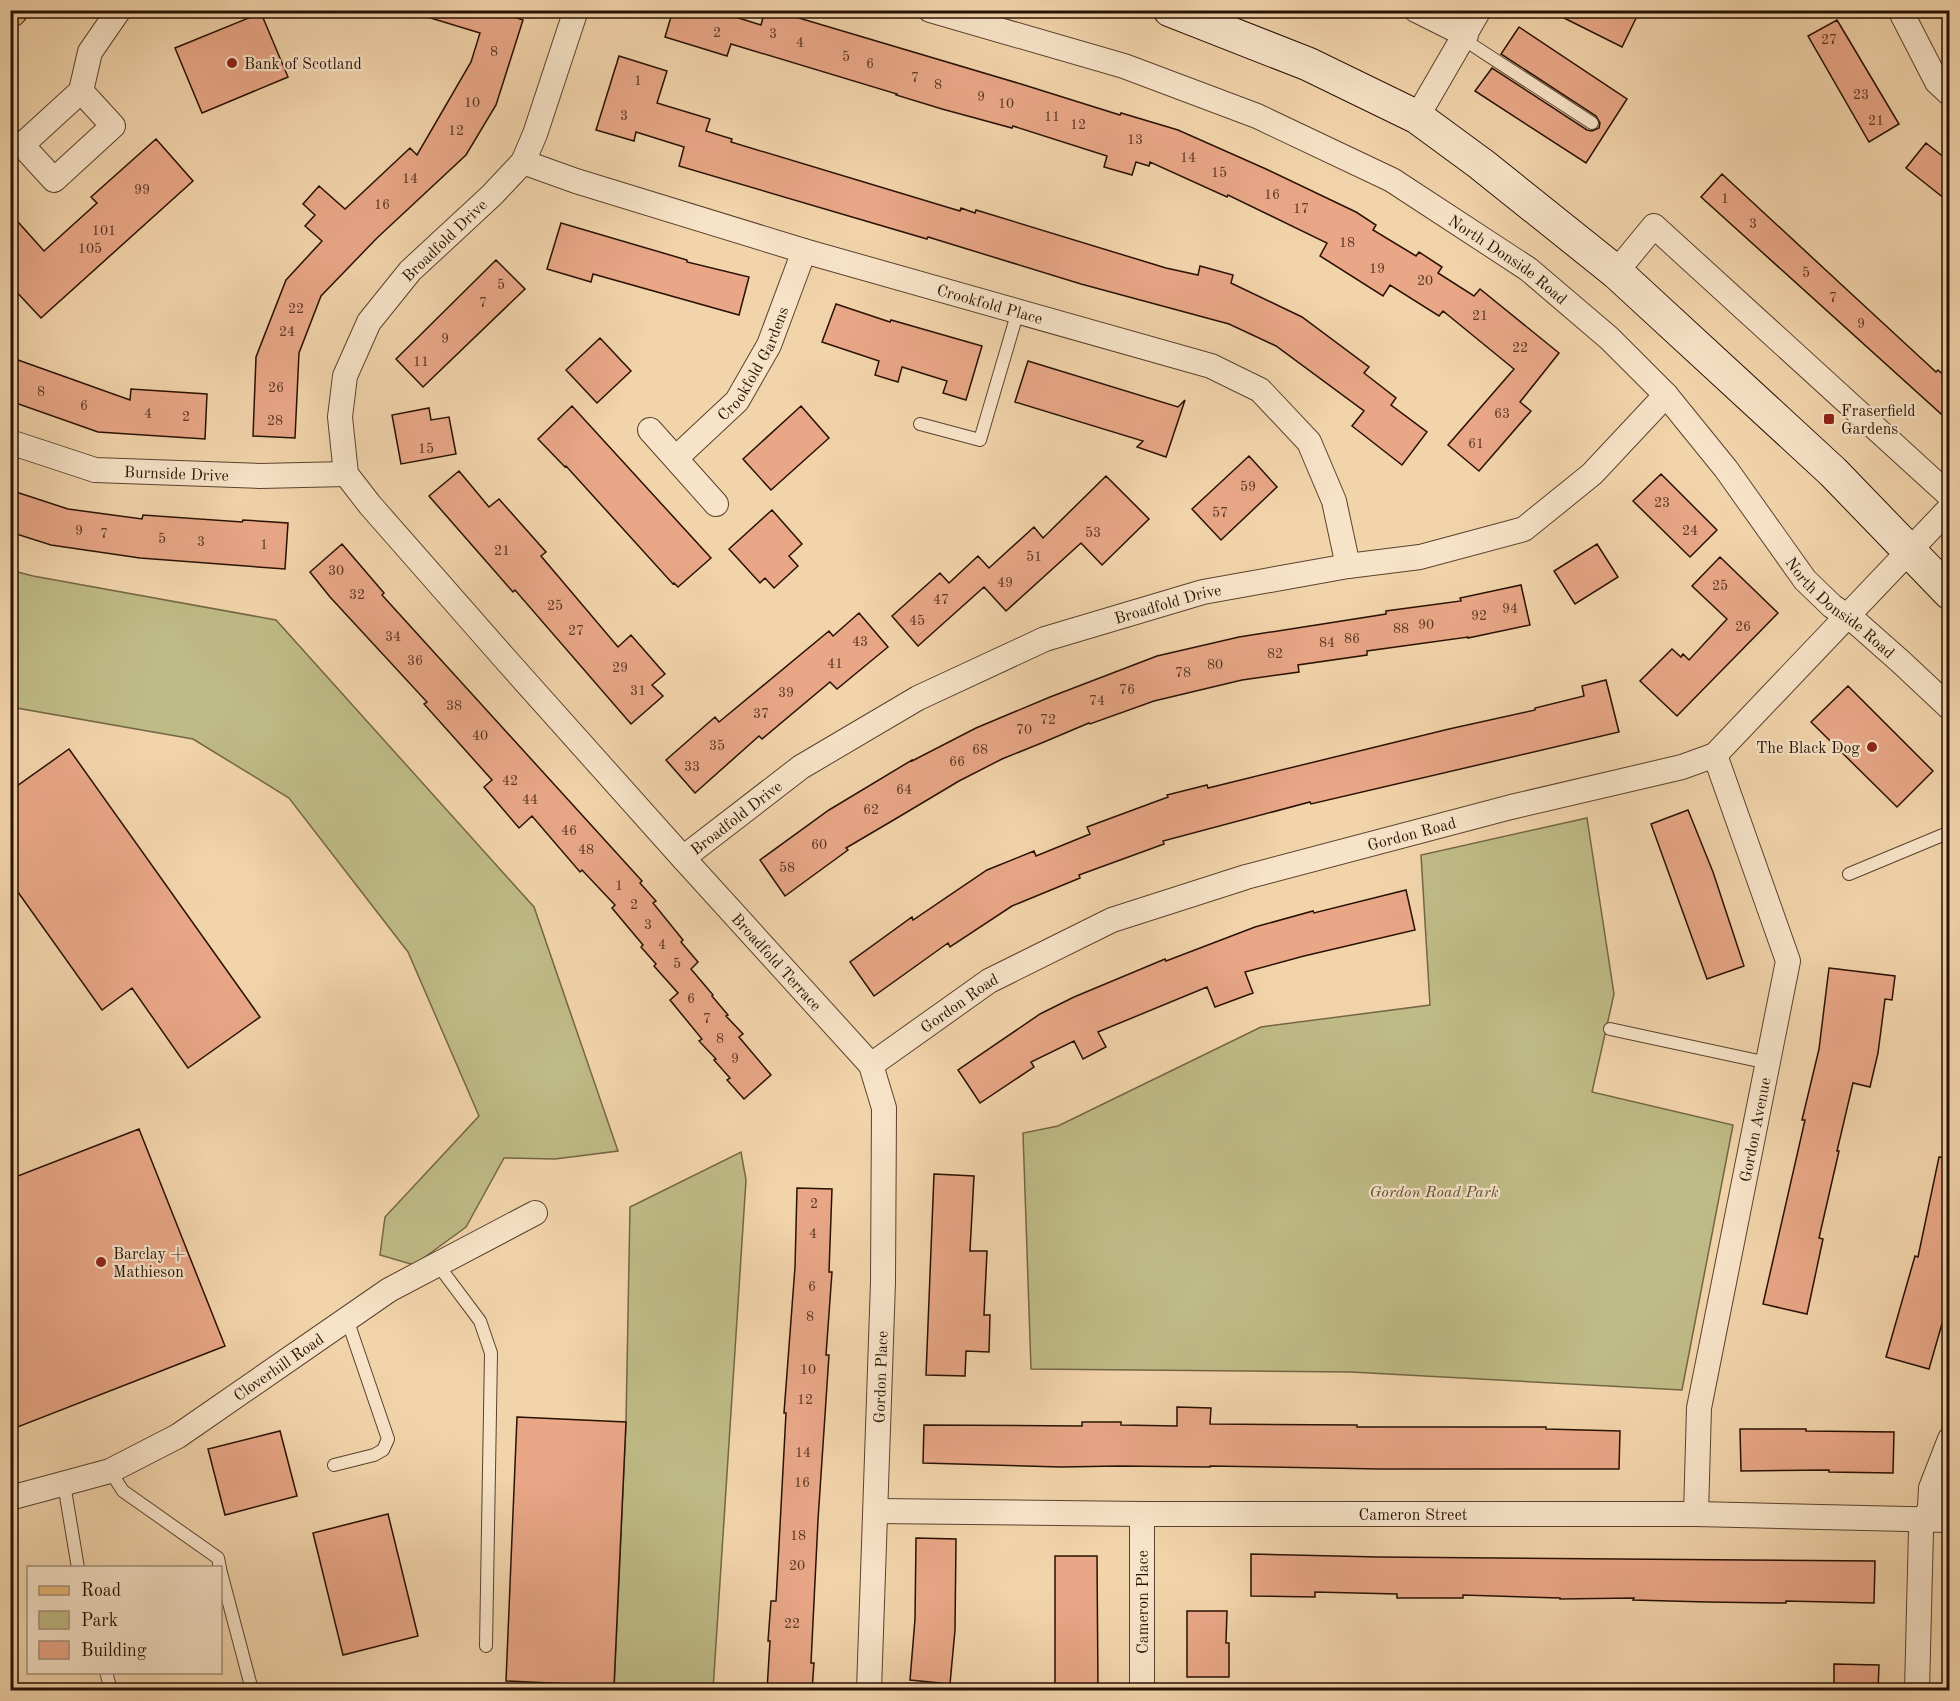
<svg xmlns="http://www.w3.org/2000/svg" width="1960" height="1701" font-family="'Old Standard TT',serif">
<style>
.green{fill:#bfbb86;stroke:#746644;stroke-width:1.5}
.building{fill:#e9a787;stroke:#281103;stroke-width:1.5}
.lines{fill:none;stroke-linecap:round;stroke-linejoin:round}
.lane-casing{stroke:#5a422d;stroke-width:14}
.street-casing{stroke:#5a422d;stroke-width:26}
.secondary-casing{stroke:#281103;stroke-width:35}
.primary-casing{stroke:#281103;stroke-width:35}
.lane{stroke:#f7e3c8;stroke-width:12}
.street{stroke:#f7e3c8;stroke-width:24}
.secondary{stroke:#f7e3c8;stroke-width:33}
.primary{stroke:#e9ba76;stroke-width:33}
.poi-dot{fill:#8f2418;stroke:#f7e3c8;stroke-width:2}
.labels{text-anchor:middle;stroke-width:4.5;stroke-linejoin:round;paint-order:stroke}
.number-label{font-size:14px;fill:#583624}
.poi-label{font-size:16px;fill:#281103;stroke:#f7e3c8;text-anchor:start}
.street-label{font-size:16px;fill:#281103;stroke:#f7e3c8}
.park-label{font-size:16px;font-style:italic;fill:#5d4c31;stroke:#f7e3c8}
</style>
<rect width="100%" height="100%" fill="#f2d4ab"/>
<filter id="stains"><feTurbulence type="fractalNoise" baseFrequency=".00333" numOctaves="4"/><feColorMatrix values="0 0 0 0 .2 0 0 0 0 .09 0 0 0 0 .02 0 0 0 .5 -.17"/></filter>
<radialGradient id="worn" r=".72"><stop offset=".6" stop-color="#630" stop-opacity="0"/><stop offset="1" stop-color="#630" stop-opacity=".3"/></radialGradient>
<path class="green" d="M 10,570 L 33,576 L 276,620 L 534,907 L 618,1151 L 555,1159 L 504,1158 L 466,1227 L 414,1265 L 380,1255 L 385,1217 L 479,1116 L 408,952 L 289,798 L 193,739 L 11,707 Z
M 1587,818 L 1614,994 L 1592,1092 L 1733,1125 L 1682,1390 L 1351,1372 L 1031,1369 L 1023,1133 L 1058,1126 L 1261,1027 L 1430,1005 L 1421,855 Z
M 741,1152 L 746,1180 L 713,1690 L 614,1690 L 626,1422 L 630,1207 Z"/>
<path class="building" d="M 425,10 L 493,10 L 523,20 L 496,105 L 466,155 L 377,238 L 321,296 L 299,353 L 295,438 L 253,436 L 256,357 L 286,280 L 322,241 L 305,226 L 315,215 L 303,204 L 319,186 L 345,209 L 410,148 L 417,155 L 471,62 L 480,33 L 424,16 Z
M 673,10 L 713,10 L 761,25 L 765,10 L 772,10 L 1021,84 L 1120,115 L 1121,113 L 1178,130 L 1266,169 L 1356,212 L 1376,225 L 1373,230 L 1416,256 L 1419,252 L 1442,267 L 1438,273 L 1474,296 L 1480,289 L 1559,353 L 1520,402 L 1531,411 L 1479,471 L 1448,445 L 1514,369 L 1443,311 L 1439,316 L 1390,285 L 1383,296 L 1320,256 L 1327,243 L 1228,195 L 1227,197 L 1150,162 L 1149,166 L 1136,162 L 1132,175 L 1104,167 L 1107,156 L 1013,126 L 1012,128 L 942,109 L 896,95 L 897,94 L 731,44 L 727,56 L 665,37 Z
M 1548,10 L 1640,10 L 1622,47 Z
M 261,13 L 288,77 L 202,113 L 175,48 Z
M 1837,20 L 1899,124 L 1869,142 L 1808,36 Z
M 1519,27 L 1627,99 L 1586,163 L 1475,91 L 1492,68 L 1587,130 L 1592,131 L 1599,128 L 1600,123 L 1596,116 L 1501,54 Z
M 619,56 L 667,71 L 657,103 L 710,119 L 706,131 L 732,139 L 731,142 L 960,211 L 961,208 L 975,213 L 976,210 L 1166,268 L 1198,275 L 1200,266 L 1233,275 L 1231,283 L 1302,317 L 1369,367 L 1364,373 L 1396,398 L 1391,405 L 1427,432 L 1402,465 L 1352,426 L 1364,411 L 1276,346 L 1229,324 L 1081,284 L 928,237 L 927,239 L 679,166 L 684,147 L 636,132 L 634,141 L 596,130 Z
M 156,139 L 193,181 L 41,318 L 10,285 L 10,213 L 44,251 L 97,203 L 91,197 Z
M 1926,143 L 1950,162 L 1950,203 L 1906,168 Z
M 1722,174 L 1857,299 L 1936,372 L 1938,370 L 1950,381 L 1950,422 L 1701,197 Z
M 561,223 L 687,260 L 687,262 L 749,277 L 739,315 L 593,274 L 591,282 L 547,269 Z
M 496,260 L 525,289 L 423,387 L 396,359 Z
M 836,304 L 890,322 L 891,320 L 982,346 L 966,400 L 943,393 L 947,381 L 902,367 L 898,382 L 875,375 L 879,361 L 822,342 Z
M 600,338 L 631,371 L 597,403 L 566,370 Z
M 18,360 L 130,400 L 131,389 L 207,394 L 205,439 L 98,432 L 10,401 L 10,381 Z
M 1028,361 L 1178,407 L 1185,400 L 1166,457 L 1137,447 L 1143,441 L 1015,402 Z
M 572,406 L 711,558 L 678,587 L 674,583 L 673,584 L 566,466 L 565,467 L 538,439 Z
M 801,406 L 829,438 L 771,490 L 743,459 Z
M 429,408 L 431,420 L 449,417 L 456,454 L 401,464 L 392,415 Z
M 1249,456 L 1277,487 L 1221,540 L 1192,509 Z
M 459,471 L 489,507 L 499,499 L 546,552 L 541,556 L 618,647 L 631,635 L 665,674 L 652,685 L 663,696 L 631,724 L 515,590 L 513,592 L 429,496 Z
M 1661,474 L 1717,530 L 1690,557 L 1633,501 Z
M 1106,476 L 1149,519 L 1102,565 L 1081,543 L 1006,611 L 984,587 L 918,646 L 892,616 L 940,573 L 949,583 L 978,556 L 989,568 L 1034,527 L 1043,538 Z
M 10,490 L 68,509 L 142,519 L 143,515 L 242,522 L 243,520 L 288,523 L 285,569 L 140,558 L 51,545 L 10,532 Z
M 772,510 L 802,544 L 789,556 L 798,566 L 774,588 L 765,578 L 760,583 L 729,549 Z
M 342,544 L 384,593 L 382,595 L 642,881 L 640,883 L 656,901 L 653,903 L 683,940 L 681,942 L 698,962 L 691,969 L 713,995 L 712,996 L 728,1015 L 726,1016 L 743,1034 L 739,1037 L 771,1075 L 744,1099 L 727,1080 L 730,1078 L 714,1060 L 716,1059 L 699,1041 L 702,1039 L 670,1000 L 678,993 L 654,966 L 656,964 L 641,947 L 643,945 L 612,908 L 615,905 L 582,870 L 580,872 L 532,816 L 519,828 L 484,787 L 492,780 L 424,704 L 427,702 L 330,597 L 310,572 Z
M 1597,544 L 1618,577 L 1575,604 L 1554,571 Z
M 1720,557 L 1778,613 L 1677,716 L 1640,681 L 1672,649 L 1681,657 L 1683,654 L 1689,660 L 1727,619 L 1692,586 Z
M 1521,585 L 1530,625 L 1468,638 L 1468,637 L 1367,651 L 1367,655 L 1298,665 L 1299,672 L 1242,680 L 1154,701 L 1090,724 L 1089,723 L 1044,742 L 1002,759 L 959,781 L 897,818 L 846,848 L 848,850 L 785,896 L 760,860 L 829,810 L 912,760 L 912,761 L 976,728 L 1050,697 L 1157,656 L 1239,637 L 1386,614 L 1386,611 L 1461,601 L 1460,598 Z
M 859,613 L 888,647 L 837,689 L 830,682 L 762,739 L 759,736 L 695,793 L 666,760 L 715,717 L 719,722 L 829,631 L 833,636 Z
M 1606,680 L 1619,732 L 1311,804 L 1310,802 L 1163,841 L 1164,844 L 1079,875 L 1080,878 L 1012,906 L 950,947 L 948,943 L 874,996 L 850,962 L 912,917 L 913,920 L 987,870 L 1034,851 L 1036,856 L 1090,834 L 1087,827 L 1168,797 L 1167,795 L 1207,785 L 1208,788 L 1449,729 L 1535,710 L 1535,708 L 1584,696 L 1582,686 Z
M 1848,686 L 1933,771 L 1897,807 L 1811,722 Z
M 69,749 L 260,1017 L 188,1068 L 132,988 L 102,1010 L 10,881 L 10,791 Z
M 1688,810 L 1713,872 L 1744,966 L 1707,979 L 1651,824 Z
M 1406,890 L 1415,930 L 1304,956 L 1245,972 L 1253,993 L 1215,1007 L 1207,987 L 1098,1032 L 1106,1047 L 1083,1059 L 1074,1041 L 1031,1062 L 1034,1067 L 980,1103 L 958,1070 L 1040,1014 L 1074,997 L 1165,959 L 1166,961 L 1255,927 L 1313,911 L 1314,913 Z
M 1829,968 L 1895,976 L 1892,1000 L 1885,999 L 1878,1053 L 1870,1087 L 1853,1083 L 1837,1151 L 1839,1151 L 1819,1238 L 1823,1239 L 1807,1314 L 1763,1304 L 1805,1120 L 1802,1120 L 1819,1049 Z
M 139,1129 L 225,1346 L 10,1430 L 10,1179 Z
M 1939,1157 L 1950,1158 L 1950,1296 L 1929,1369 L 1886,1357 L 1915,1256 L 1918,1257 Z
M 934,1174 L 974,1176 L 970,1251 L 987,1251 L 984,1315 L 990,1315 L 989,1352 L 966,1351 L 965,1376 L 926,1375 Z
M 797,1188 L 832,1189 L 829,1272 L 832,1272 L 826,1355 L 829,1355 L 818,1520 L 811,1663 L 814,1663 L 812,1690 L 767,1690 L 770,1641 L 768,1641 L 771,1601 L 776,1601 L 786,1413 L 784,1413 L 795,1267 Z
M 1177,1407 L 1211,1408 L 1210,1424 L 1357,1425 L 1357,1427 L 1546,1427 L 1546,1429 L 1620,1431 L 1619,1469 L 1380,1469 L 1210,1466 L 1210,1467 L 1120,1466 L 1061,1467 L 923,1463 L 924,1425 L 1082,1426 L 1082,1422 L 1121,1422 L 1121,1425 L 1177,1426 Z
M 517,1417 L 626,1422 L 614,1686 L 506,1681 Z
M 1740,1429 L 1806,1429 L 1806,1431 L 1894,1432 L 1893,1473 L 1829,1472 L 1829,1470 L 1741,1471 Z
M 280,1431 L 297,1496 L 225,1515 L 208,1449 Z
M 388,1514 L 418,1636 L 343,1655 L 313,1533 Z
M 916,1538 L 956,1539 L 955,1630 L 950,1684 L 910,1680 L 915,1619 Z
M 1251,1554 L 1379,1557 L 1875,1561 L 1874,1603 L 1786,1601 L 1786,1603 L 1707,1602 L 1633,1600 L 1634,1598 L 1560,1599 L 1560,1598 L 1463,1595 L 1463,1598 L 1397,1598 L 1397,1594 L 1315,1592 L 1315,1597 L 1251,1596 Z
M 1055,1556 L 1097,1556 L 1098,1690 L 1055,1690 Z
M 1187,1611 L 1227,1611 L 1226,1643 L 1229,1643 L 1229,1677 L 1187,1677 Z
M 1834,1664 L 1879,1665 L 1878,1690 L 1834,1690 Z"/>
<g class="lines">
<g class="lane-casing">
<path id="lane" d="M 1463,39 L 1592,123
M 920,424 L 980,440 L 1018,311
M 1849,874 L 1950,832
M 1610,1029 L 1768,1063
M 438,1265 L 480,1321 L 491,1353 L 486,1646
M 334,1465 L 374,1455 L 383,1450 L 388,1439 L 347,1319
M 110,1471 L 123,1491 L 218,1558 L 220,1568
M 64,1484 L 78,1568
M 220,1569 L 252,1690
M 106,1672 L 111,1690"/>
</g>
<g class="street-casing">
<g id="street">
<path id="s1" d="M 576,10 L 535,134 L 523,162 L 492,195 L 410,271 L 369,322 L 345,376 L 340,417 L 346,474 L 370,505 L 507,661 L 683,858 L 801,767 L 918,698 L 1045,639 L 1203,592 L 1348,566 L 1420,557 L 1524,529 L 1592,474 L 1666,395"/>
<path id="s2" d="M 930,10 L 1124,66 L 1257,116 L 1392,180 L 1528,269 L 1609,338 L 1666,395 L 1726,469 L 1805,580 L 1832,606 L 1858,624 L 1901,662 L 1950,708"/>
<path d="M 1416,10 L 1466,35"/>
<path d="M 1900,10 L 1937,82 L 1950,94"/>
<path d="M 81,91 L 113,126 L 54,180 L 22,145 L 81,91 L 90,52 L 119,10"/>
<path d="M 1417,117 L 1479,10"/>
<path id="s3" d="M 523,162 L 576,181 L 804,251 L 1211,366 L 1260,390 L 1309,442 L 1334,501 L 1348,566"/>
<path d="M 1616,272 L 1654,226 L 1950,496"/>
<path d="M 650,430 L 716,504"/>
<path id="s4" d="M 10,442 L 95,470 L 260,476 L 346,474"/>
<path id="s5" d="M 676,458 L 737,401 L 769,345 L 804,251"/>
<path id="s6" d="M 683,858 L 871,1065 L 884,1108 L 883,1282 L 869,1690"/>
<path id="s7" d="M 871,1065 L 989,981 L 1112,920 L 1246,877 L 1511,807 L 1682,767 L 1715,755 L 1950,508"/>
<path id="s8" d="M 10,1498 L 110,1471 L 178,1436 L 389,1290 L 535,1213"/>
<path id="s9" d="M 876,1511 L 1142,1514 L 1696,1514 L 1950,1520"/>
<path d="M 1142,1514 L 1142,1690"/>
<path id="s10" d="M 1696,1514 L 1699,1408 L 1788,961 L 1715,755"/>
<path d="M 1917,1690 L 1921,1530 L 1930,1507 L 1931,1488 L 1950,1439"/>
</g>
</g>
<g class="secondary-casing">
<path id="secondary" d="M 1170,10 L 1308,64 L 1417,117 L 1481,164 L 1616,272 L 1833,472 L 1950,593"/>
</g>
<g class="primary-casing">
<path id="primary" d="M 10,11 L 11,10"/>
</g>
<use href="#lane" class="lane"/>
<use href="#street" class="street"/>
<use href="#secondary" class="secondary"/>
<use href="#primary" class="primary"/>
</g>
<g class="poi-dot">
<circle cx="232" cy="63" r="6"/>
<rect x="1823" y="413" width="12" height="12" rx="3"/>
<circle cx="1872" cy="747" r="6"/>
<circle cx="101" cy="1262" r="6"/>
</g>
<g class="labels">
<g class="number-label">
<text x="717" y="37">2</text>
<text x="773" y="38">3</text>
<text x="1829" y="44">27</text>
<text x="800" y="47">4</text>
<text x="494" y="56">8</text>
<text x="846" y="61">5</text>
<text x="870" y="68">6</text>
<text x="915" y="82">7</text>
<text x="638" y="85">1</text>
<text x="938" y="89">8</text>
<text x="1861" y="99">23</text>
<text x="981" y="101">9</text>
<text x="472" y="107">10</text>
<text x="1006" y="108">10</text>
<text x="624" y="120">3</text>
<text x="1052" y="121">11</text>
<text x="1876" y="125">21</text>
<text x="1078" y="129">12</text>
<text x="456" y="135">12</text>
<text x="1135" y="144">13</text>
<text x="1188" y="162">14</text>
<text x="1219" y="177">15</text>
<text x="410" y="183">14</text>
<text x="142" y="194">99</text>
<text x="1272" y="199">16</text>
<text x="1725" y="203">1</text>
<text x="382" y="209">16</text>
<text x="1301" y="213">17</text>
<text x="1753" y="228">3</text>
<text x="104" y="235">101</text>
<text x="1347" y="247">18</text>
<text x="90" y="253">105</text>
<text x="1377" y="273">19</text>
<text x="1806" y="277">5</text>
<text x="1425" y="285">20</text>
<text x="501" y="289">5</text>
<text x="1833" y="302">7</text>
<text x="483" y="307">7</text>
<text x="296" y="313">22</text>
<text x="1480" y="320">21</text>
<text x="1861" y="328">9</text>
<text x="287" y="336">24</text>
<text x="445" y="343">9</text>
<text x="1520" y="352">22</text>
<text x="421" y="366">11</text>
<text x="276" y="392">26</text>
<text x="41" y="396">8</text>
<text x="84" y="410">6</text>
<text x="148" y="418">4</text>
<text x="1502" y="418">63</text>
<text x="186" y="421">2</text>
<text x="275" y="425">28</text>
<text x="1476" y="448">61</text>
<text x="426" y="453">15</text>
<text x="1248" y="491">59</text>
<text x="1662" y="507">23</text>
<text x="1220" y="517">57</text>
<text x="79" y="535">9</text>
<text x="1690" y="535">24</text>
<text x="1093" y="537">53</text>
<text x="104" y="538">7</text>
<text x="162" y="543">5</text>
<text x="201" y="546">3</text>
<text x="264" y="549">1</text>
<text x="502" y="555">21</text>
<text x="1034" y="561">51</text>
<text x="336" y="575">30</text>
<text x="1005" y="587">49</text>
<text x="1720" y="590">25</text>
<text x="357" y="599">32</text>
<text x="941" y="604">47</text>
<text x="555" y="610">25</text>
<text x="1510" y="613">94</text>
<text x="1479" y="620">92</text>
<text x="917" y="625">45</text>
<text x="1426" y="629">90</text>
<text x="1743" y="631">26</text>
<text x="1401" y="633">88</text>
<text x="576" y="635">27</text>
<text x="393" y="641">34</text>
<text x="1352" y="643">86</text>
<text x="860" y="646">43</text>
<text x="1327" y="647">84</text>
<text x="1275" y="658">82</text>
<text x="415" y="665">36</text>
<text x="835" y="668">41</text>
<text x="1215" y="669">80</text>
<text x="620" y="672">29</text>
<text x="1183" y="677">78</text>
<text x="1127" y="694">76</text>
<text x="638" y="695">31</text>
<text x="786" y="697">39</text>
<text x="1097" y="705">74</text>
<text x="454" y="710">38</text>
<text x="761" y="718">37</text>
<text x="1048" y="724">72</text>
<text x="1024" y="734">70</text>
<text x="480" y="740">40</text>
<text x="717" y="750">35</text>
<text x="980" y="754">68</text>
<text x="957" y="766">66</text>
<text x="692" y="771">33</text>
<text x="510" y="785">42</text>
<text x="904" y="794">64</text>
<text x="530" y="804">44</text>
<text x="871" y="814">62</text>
<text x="569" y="835">46</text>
<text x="819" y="849">60</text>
<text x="586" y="854">48</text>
<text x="787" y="872">58</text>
<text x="619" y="890">1</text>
<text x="634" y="909">2</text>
<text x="648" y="929">3</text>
<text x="662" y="949">4</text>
<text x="677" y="968">5</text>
<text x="691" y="1003">6</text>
<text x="707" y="1023">7</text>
<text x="720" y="1043">8</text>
<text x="735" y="1063">9</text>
<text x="814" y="1208">2</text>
<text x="813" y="1238">4</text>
<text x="812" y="1291">6</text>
<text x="810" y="1321">8</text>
<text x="808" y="1374">10</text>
<text x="805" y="1404">12</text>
<text x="803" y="1457">14</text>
<text x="802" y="1487">16</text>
<text x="798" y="1540">18</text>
<text x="797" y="1570">20</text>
<text x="792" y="1628">22</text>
</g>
<g class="poi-label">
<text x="244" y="69">Bank of Scotland</text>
<text x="1841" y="416">Fraserfield<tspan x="1841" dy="18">Gardens</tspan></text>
<text x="1860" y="753" text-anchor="end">The Black Dog</text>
<text x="113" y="1259">Barclay +<tspan x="113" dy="18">Mathieson</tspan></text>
</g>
<g class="street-label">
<text transform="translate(444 240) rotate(-44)" y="6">Broadfold Drive</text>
<text dy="6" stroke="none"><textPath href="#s2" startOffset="634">North Donside Road</textPath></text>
<text dy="6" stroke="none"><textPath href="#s3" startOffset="488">Crookfold Place</textPath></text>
<text dy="6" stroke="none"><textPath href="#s5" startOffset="124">Crookfold Gardens</textPath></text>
<text dy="6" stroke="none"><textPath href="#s4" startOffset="171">Burnside Drive</textPath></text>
<text dy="6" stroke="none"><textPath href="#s1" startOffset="1605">Broadfold Drive</textPath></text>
<text dy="6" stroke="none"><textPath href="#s2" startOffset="1119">North Donside Road</textPath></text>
<text dy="6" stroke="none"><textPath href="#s1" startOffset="1119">Broadfold Drive</textPath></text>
<text dy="6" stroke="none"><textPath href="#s7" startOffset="594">Gordon Road</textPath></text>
<text dy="6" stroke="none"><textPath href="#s6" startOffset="140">Broadfold Terrace</textPath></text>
<text dy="6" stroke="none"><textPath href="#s7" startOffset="108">Gordon Road</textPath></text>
<text dy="6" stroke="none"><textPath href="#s10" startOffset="390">Gordon Avenue</textPath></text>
<text dy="6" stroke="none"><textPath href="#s8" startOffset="302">Cloverhill Road</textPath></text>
<text transform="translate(880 1377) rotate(-88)" y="6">Gordon Place</text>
<text dy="6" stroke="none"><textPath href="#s9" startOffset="537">Cameron Street</textPath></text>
<text transform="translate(1142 1602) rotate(-90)" y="6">Cameron Place</text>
</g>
<g class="park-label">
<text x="1434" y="1197">Gordon Road Park</text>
</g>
</g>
<rect width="1960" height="1701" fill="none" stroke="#f2d4ab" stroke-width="36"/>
<rect x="12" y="12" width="1936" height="1677" fill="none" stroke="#281103" stroke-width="3"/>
<rect x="18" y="18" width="1924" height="1665" fill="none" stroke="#281103" stroke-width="1.5"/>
<rect x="27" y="1566" width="195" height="108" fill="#f7e3c8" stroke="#a48f79" stroke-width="1.5"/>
<rect x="39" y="1586" width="30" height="9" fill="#e9ba76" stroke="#a48f79" stroke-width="1.5"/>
<text x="81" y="1596" font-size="18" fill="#281103">Road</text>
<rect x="39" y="1611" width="30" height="18" fill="#bfbb86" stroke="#a48f79" stroke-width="1.5"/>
<text x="81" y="1626" font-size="18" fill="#281103">Park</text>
<rect x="39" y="1641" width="30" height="18" fill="#e9a787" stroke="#a48f79" stroke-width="1.5"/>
<text x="81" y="1656" font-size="18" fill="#281103">Building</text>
<rect width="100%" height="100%" filter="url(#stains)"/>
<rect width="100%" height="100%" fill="url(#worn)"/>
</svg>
